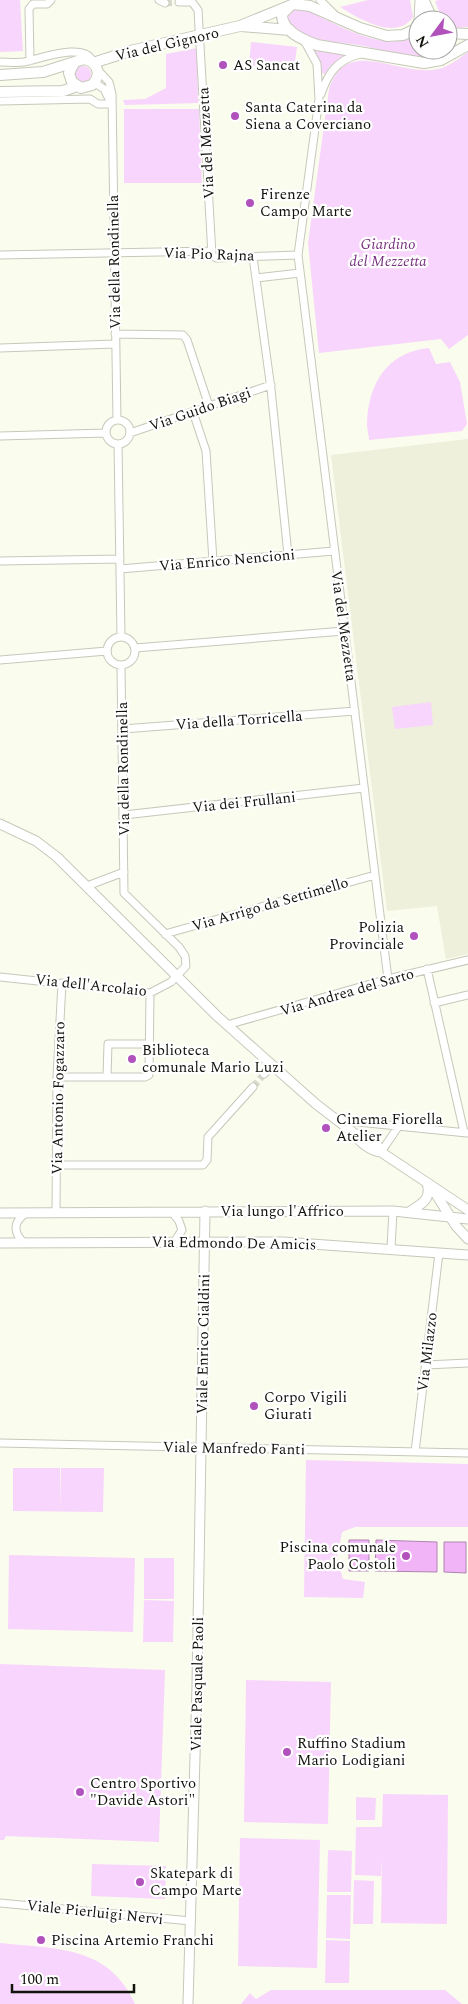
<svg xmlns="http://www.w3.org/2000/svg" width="468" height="2004" font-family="Spectral,serif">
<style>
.built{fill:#eef0db}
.green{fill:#f8d5fc}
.water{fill:#f1b5f7;stroke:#ae84b1}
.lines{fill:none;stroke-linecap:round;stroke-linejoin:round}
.minor-tunnel{stroke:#d7d9cc;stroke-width:7;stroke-dasharray:7 3.5;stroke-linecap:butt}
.minor-casing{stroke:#c7c8bb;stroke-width:9}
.tertiary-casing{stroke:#c7c8bb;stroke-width:11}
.secondary-casing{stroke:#c7c8bb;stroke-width:12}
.minor{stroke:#fff;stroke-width:7}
.tertiary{stroke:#fff;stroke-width:9}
.secondary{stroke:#fff;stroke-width:10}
.poi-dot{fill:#b152bc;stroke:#fff;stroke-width:2}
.labels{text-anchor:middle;stroke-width:4.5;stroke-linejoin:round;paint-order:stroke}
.street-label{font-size:15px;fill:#13130e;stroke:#fff}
.poi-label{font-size:15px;fill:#13130e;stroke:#fff;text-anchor:start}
.park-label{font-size:15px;font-style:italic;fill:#793481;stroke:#fff}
</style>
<rect width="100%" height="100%" fill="#fafcee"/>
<path class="built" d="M 468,439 L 468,954 L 446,959 L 437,906 L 387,911 L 331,455 Z"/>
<path class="green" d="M 0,0 L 20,0 L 23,51 L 0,52 Z
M 368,0 L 410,0 L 413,17 C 396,42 358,18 340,7 Z
M 439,0 L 468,0 L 468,27 L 454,28 L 448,26 L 448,20 L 442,19 L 435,1 Z
M 294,9 L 303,9 C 336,23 384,55 418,35 L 418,50 L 437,50 L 432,56 C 410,62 382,49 359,45 C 342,42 289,42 288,16 Z
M 251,42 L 297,47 L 294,70 L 249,65 Z
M 197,48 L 198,103 L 125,105 L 123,100 L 145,99 L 166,88 L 166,54 Z
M 311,48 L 350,53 L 330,66 L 325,74 L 322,73 Z
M 468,52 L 468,335 L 449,349 L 441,339 L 319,353 L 308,243 L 329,89 C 347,34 399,78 438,69 C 449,67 459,58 468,52 Z
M75 74a8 8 0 1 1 16 0a8 8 0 1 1-16 0Z
M 124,109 L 199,109 L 202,183 L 124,183 Z
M 429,348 L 436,364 L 450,362 L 460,382 L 467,424 L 462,431 L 369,440 C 369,435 367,430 367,424 C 368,384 387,352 429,348 Z
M 431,702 L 433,725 L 395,729 L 392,707 Z
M 306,1460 L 468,1464 L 468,1527 L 355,1527 L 342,1532 L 337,1558 L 343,1579 L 365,1582 L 363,1598 L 304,1597 Z
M 13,1468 L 60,1468 L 60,1509 L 61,1468 L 104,1468 L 103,1512 L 13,1511 Z
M 9,1555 L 135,1558 L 133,1632 L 8,1629 Z
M 144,1558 L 174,1558 L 174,1599 L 144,1599 Z
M 144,1600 L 174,1601 L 173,1642 L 143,1642 Z
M 0,1664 L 165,1670 L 159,1842 L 6,1836 L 4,1840 L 0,1840 Z
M 246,1680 L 331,1682 L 328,1824 L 244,1822 Z
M 383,1794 L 448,1795 L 447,1924 L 381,1923 L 382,1858 L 381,1876 L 355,1875 L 356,1827 L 382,1827 Z
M 356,1797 L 376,1798 L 375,1820 L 356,1820 Z
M 240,1838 L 320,1840 L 317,1968 L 238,1966 Z
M 328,1850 L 352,1851 L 351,1892 L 327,1892 Z
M 92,1864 L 166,1866 L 165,1899 L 91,1896 Z
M 354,1880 L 374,1881 L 373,1924 L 353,1924 Z
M 327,1895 L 351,1895 L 350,1939 L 326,1938 Z
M 326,1940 L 350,1941 L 349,1983 L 325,1983 Z
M 0,1943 C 55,1949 109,1945 135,2004 L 0,2004 Z
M 271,1990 L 445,1990 L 462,2004 L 241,2004 L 250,1993 L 256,1999 Z"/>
<path class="water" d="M 349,1540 L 369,1540 L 369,1571 L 349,1571 Z
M 376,1540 L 437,1542 L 437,1572 L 375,1571 Z
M 444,1542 L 466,1542 L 466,1573 L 444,1572 Z"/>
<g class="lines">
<path class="minor-tunnel" d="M 165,3 L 179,2
M 253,1087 L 264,1074"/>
<g class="minor-casing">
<path id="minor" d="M 159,0 L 165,3
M 320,0 L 335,15
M 179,2 L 192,2 L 198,10 L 212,255 L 216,258 L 298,255
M 304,40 L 317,64 L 319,99 L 298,255 L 388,979
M 30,61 L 29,9 L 33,4 L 47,4 L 51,0
M 0,62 C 8,62 16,63 24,62 C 40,59 85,41 93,62
M 98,70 L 109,82 L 112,94 L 117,420
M 95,83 L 104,89 L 111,103
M 321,94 C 328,73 337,60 360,54
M 0,101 L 90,99 L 98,104 L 112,104
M 0,255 L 212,251
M 253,257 L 271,389 L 288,555
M 256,278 L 300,273
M 115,334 L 183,335 L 187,340 L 209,406
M 0,348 L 115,344
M 193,412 L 206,451 L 213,561
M106 432a12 12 0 1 1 24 0a12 12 0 1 1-24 0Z
M 130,433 L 271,385
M 0,436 L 106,433
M 118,444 L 121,637
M 0,561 L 120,559
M 120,569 L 334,551
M107 651a14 14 0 1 1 28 0a14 14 0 1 1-28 0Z
M 135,648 L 344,631
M 0,660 L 107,651
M 123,729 L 355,711
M 124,815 L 364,788
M 87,886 L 124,872
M 165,934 L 375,875
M 427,969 L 464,1132
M 0,977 L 150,993 L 171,982 L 186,966 L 185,956 L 179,947 L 124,893 L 121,666
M 434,1003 L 468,995
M 227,1025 L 388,979 L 468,960
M 264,1074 L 272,1066
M 57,1077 L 107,1077 L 108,1044 L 150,1044
M 107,1077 L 145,1077 L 149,1075 L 150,993
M 338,1120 L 467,1133
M 381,1152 L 398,1127
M 57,1165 L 203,1165 L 207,1160 L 208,1137 L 253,1087
M 172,1212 L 179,1221 L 182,1230 L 175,1241
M 56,1213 L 57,1077 L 62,983
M 24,1243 C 13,1232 13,1222 26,1213
M 391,1248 L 393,1211
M 426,1365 L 468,1363
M 0,1443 L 468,1453
M 415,1452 L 439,1253
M 0,1903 L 191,1921"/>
</g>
<g class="tertiary-casing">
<path id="tertiary" d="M 424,0 L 433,20
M 419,20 L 420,0
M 0,824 L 36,841 L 57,857 L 217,1016 L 316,1104 L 355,1134 C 360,1143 371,1151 381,1152
M 355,1134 C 365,1134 377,1142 381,1152 L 468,1210
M 434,1191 L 456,1226 L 468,1239
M 409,1212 C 422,1204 432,1199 427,1183
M 0,1213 L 393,1211 L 468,1219
M 0,1243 L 283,1242 L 468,1255
M 188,2004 L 197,1686 L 205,1211"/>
</g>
<g class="secondary-casing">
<path id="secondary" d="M 290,6 L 282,14 C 281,31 303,40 317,45 L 424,63 L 441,60 L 468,45
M 241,26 L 290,30
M 448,33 L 468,34
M 93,63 L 130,51 L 240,26 L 294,4 L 310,6 L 360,28 L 387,36 L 403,35 L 418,28
M 0,75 L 43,72 L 84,59 C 98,62 102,75 92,85 L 81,88 L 72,82 L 69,73 L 74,63
M 0,92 L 63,91 L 77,86"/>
</g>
<use href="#minor" class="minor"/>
<use href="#tertiary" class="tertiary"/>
<use href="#secondary" class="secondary"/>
</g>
<g class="poi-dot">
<circle cx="223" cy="65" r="5"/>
<circle cx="235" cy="116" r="5"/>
<circle cx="250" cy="203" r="5"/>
<circle cx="414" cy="936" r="5"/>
<circle cx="132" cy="1059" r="5"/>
<circle cx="326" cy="1128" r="5"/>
<circle cx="254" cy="1406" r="5"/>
<circle cx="406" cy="1556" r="5"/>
<circle cx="287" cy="1752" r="5"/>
<circle cx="80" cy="1792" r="5"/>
<circle cx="140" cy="1882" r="5"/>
<circle cx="41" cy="1940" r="5"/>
</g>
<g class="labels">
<g class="street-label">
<text transform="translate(167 44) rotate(-13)" y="5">Via del Gignoro</text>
<text transform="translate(206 143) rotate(-93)" y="5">Via del Mezzetta</text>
<text transform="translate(209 254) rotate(2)" y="5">Via Pio Rajna</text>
<text transform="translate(114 262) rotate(-91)" y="5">Via della Rondinella</text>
<text transform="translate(200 409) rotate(-19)" y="5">Via Guido Biagi</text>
<text transform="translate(227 560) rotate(-5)" y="5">Via Enrico Nencioni</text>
<text transform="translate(344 626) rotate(82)" y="5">Via del Mezzetta</text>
<text transform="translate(239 720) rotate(-4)" y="5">Via della Torricella</text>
<text transform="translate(123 769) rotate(-91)" y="5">Via della Rondinella</text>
<text transform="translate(244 802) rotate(-6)" y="5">Via dei Frullani</text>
<text transform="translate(270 904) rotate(-16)" y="5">Via Arrigo da Settimello</text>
<text transform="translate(91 985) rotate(6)" y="5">Via dell'Arcolaio</text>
<text transform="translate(347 992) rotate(-16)" y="5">Via Andrea del Sarto</text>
<text transform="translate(58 1098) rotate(-89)" y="5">Via Antonio Fogazzaro</text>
<text x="282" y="1216">Via lungo l'Affrico</text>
<text transform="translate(234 1243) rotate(1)" y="5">Via Edmondo De Amicis</text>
<text transform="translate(203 1344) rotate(-89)" y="5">Viale Enrico Cialdini</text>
<text transform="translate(427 1352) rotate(-83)" y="5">Via Milazzo</text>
<text transform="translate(234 1448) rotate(1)" y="5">Viale Manfredo Fanti</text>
<text transform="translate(197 1684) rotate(-89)" y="5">Viale Pasquale Paoli</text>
<text transform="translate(95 1912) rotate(6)" y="5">Viale Pierluigi Nervi</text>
</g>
<g class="poi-label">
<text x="233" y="70">AS Sancat</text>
<text x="245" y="112">Santa Caterina da<tspan x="245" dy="17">Siena a Coverciano</tspan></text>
<text x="260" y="199">Firenze<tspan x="260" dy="17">Campo Marte</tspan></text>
<text x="404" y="932" text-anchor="end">Polizia<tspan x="404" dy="17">Provinciale</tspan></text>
<text x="142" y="1055">Biblioteca<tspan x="142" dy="17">comunale Mario Luzi</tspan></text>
<text x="336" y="1124">Cinema Fiorella<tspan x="336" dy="17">Atelier</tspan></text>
<text x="264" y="1402">Corpo Vigili<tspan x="264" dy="17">Giurati</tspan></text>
<text x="396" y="1552" text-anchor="end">Piscina comunale<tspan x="396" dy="17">Paolo Costoli</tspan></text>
<text x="297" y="1748">Ruffino Stadium<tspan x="297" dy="17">Mario Lodigiani</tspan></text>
<text x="90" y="1788">Centro Sportivo<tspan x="90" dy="17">"Davide Astori"</tspan></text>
<text x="150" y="1878">Skatepark di<tspan x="150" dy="17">Campo Marte</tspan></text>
<text x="51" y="1945">Piscina Artemio Franchi</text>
</g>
<g class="park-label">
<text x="388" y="249">Giardino<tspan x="388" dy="17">del Mezzetta</tspan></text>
</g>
</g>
<g transform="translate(433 35) rotate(238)"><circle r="24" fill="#ffffff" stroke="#a1a19f"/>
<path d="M0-4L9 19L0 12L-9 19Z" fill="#b152bc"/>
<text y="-8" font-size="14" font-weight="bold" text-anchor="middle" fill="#13130e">N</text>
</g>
<path d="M12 1984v8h122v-8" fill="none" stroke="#13130e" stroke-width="2.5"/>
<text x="20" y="1984" font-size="15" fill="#13130e" stroke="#ffffff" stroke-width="4" paint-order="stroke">100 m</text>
</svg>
